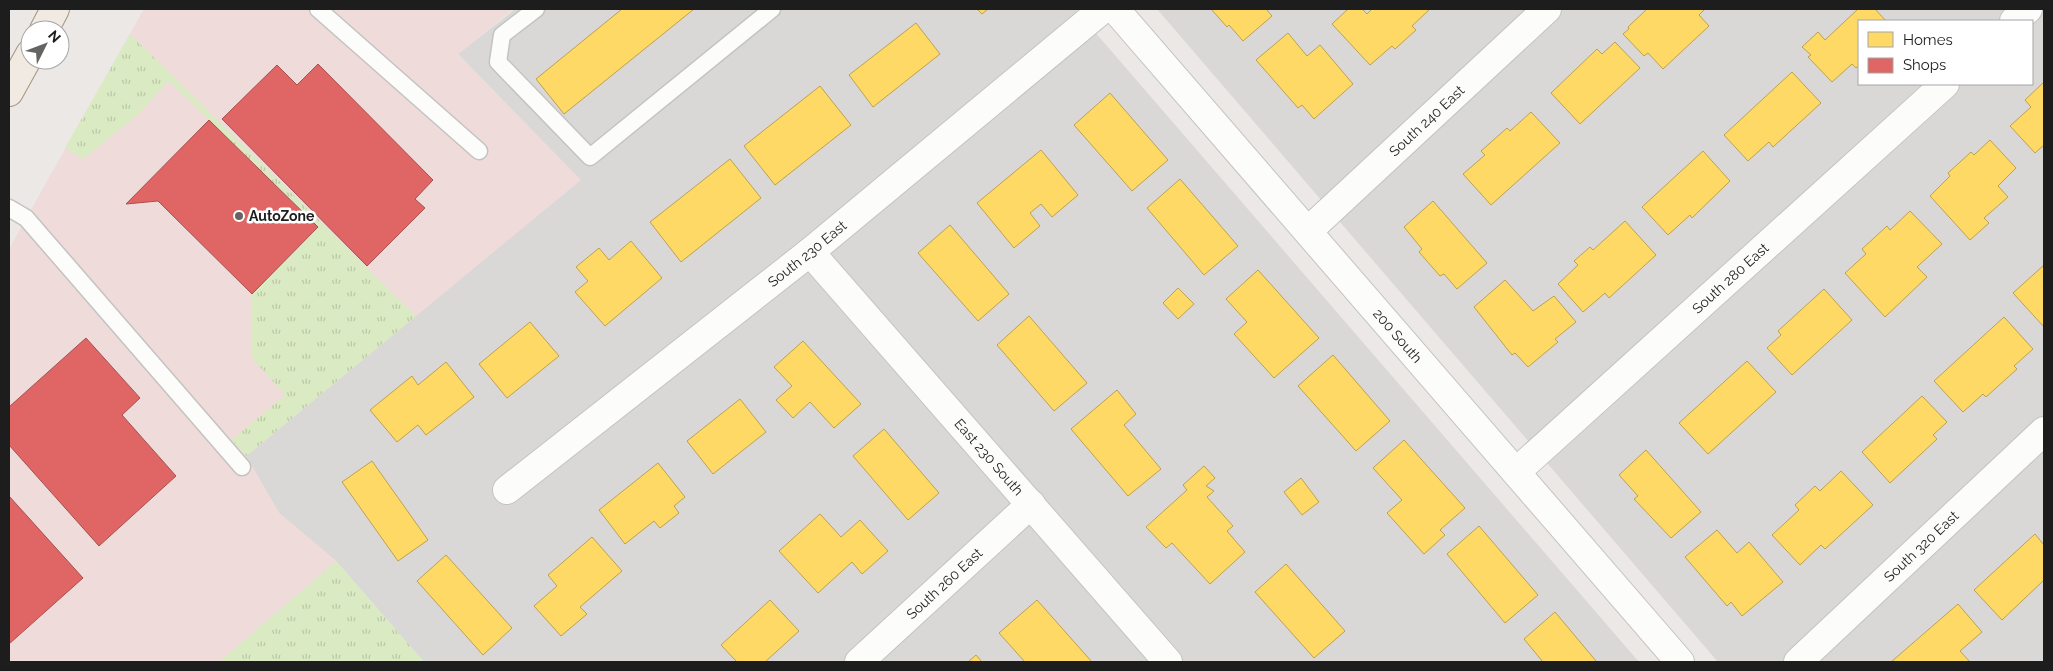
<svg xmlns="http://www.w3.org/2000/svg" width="2053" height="671" font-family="Raleway,sans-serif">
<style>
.residential{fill:#dad8d7;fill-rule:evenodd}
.commercial{fill:#eedbda}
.grass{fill:url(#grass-tufts)}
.homes{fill:#ffd966;stroke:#bba150}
.shops{fill:#e06666;stroke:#a65050}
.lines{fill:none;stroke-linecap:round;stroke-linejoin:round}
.service-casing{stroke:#c4c3c1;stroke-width:19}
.minor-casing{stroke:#c4c3c1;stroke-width:30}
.tertiary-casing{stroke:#c4c3c1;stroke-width:30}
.primary-casing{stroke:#a19481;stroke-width:30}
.service{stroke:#fcfcfb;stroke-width:16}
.minor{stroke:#fcfcfb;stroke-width:28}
.tertiary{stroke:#fcfcfb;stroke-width:28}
.primary{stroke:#f0eae3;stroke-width:28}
.poi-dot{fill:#656463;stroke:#fff;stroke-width:2}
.labels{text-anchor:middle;stroke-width:5;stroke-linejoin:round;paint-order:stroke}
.street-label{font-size:14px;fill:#1d1d1d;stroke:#fff}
.poi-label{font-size:14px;font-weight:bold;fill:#1d1d1d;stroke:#fff;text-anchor:start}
</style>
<defs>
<pattern id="grass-tufts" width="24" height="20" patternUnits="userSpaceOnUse" patternTransform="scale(1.25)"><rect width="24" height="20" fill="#daeac2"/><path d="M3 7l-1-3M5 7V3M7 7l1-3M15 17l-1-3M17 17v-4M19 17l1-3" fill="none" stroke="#bbc8a6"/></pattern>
</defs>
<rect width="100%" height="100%" fill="#ebe8e5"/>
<path class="residential" d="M 515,9 L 1075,9 L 1639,662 L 424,662 L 336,561 L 279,513 L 246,456 L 580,180 L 458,54 Z
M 1157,9 L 2044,9 L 2044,662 L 1718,662 ZM 1859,21 L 2032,21 L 2032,84 L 1859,84 Z"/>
<path class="commercial" d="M 144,9 L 513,9 L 458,54 L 581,180 L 246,456 L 279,513 L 336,561 L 219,662 L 9,662 L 9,249 Z"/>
<path class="grass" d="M 130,34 L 416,316 L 246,456 L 232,440 L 285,395 L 251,357 L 252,294 L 318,227 L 169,81 L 136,116 L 83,159 L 65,148 Z
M 336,561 L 424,662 L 219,662 Z"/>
<path class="homes" d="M 622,9 L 694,9 L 564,114 L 536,79 Z
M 977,9 L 988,9 L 982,14 Z
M 1211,9 L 1266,9 L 1272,16 L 1243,41 L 1229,25 L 1227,27 Z
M 1348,9 L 1362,9 L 1367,14 L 1372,9 L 1430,9 L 1412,26 L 1416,30 L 1395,49 L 1392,46 L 1370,65 L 1332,24 Z
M 1647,9 L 1705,9 L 1699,15 L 1709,26 L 1663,69 L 1648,53 L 1644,56 L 1623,34 L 1629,29 L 1628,27 Z
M 1858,9 L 1875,9 L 1886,21 L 1859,21 L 1859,65 L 1856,68 L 1852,64 L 1832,82 L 1808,57 L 1811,55 L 1802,47 L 1818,32 L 1825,40 Z
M 916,23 L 940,54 L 873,107 L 849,75 Z
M 1288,33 L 1307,56 L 1320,45 L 1353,84 L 1314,119 L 1302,105 L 1298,108 L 1256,60 Z
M 1615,42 L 1640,68 L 1580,124 L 1551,93 L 1597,49 L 1602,54 Z
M 1792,72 L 1821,103 L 1773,147 L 1769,142 L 1748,161 L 1724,135 Z
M 2044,82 L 2044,145 L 2035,153 L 2010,126 L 2031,107 L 2025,100 Z
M 820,86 L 851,125 L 775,185 L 744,146 Z
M 1110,93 L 1168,160 L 1132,191 L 1074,125 Z
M 1531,112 L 1560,143 L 1491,205 L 1463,174 L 1485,155 L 1481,151 L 1507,128 L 1510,131 Z
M 1990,140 L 2016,168 L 1998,186 L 2008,197 L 1984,218 L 1989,223 L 1970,240 L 1930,196 L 1950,176 L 1948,173 L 1971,152 L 1974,155 Z
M 1041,150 L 1078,195 L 1052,217 L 1041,204 L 1030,213 L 1040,226 L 1014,248 L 977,203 Z
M 1703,151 L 1730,181 L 1692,218 L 1690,215 L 1668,235 L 1642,207 Z
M 730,159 L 761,198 L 681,262 L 650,222 Z
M 1180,179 L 1238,246 L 1204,275 L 1147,208 Z
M 1433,201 L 1487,263 L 1457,289 L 1444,274 L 1440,276 L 1419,252 L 1422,249 L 1404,227 Z
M 1910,211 L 1942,244 L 1917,267 L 1927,277 L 1885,317 L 1845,273 L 1866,254 L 1862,249 L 1887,226 L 1890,230 Z
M 1625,221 L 1656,255 L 1609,298 L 1605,293 L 1583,312 L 1558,284 L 1578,265 L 1574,261 L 1590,247 L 1593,250 Z
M 950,225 L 1009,294 L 978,321 L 918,253 Z
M 631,241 L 662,278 L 605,326 L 575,292 L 588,281 L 576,267 L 599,248 L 609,260 Z
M 2044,265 L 2044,327 L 2013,293 Z
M 1258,270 L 1319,338 L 1274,378 L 1234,334 L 1247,322 L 1226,299 Z
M 1505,280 L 1533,311 L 1554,296 L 1576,322 L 1555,339 L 1558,342 L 1528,367 L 1515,353 L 1512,355 L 1474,307 Z
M 1178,288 L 1194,304 L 1178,319 L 1163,303 Z
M 1824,289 L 1852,320 L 1792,375 L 1767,348 L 1781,335 L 1778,331 Z
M 1029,316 L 1087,383 L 1054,411 L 997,345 Z
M 2004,317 L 2033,349 L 2014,366 L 2017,369 L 1986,397 L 1983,394 L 1963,412 L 1934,381 Z
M 530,322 L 559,356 L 507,398 L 479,364 Z
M 803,341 L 861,404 L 834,428 L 810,402 L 793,418 L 776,400 L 792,386 L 774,367 Z
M 1333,355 L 1390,421 L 1356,451 L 1298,386 Z
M 1747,361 L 1776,392 L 1708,454 L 1679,423 Z
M 446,362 L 474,397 L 426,435 L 418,425 L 397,442 L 370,410 L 412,376 L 418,385 Z
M 1117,390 L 1136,414 L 1124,425 L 1161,469 L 1128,496 L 1071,429 Z
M 1922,396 L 1947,422 L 1933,435 L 1937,439 L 1890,483 L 1862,452 Z
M 740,399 L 766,432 L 713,474 L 687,441 Z
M 884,429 L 939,493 L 908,520 L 853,456 Z
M 1404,440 L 1465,508 L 1440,530 L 1445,535 L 1424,554 L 1387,513 L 1402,500 L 1373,468 Z
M 1646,450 L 1701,512 L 1671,538 L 1634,499 L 1638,496 L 1619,475 Z
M 372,461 L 428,540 L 398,561 L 342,482 Z
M 658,463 L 685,497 L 674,506 L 679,513 L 660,528 L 654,521 L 625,544 L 599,510 Z
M 1204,466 L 1215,478 L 1206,486 L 1214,491 L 1207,497 L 1233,526 L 1227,531 L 1245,552 L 1210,584 L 1172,543 L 1166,548 L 1146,527 L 1187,490 L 1183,485 Z
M 1841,471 L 1873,505 L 1825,549 L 1821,545 L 1800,565 L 1772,535 L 1799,510 L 1795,505 L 1815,486 L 1820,491 Z
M 1301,478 L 1319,502 L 1302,515 L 1284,492 Z
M 820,514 L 841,537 L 860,520 L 888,551 L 862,574 L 852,562 L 818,593 L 779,551 Z
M 1479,526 L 1538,595 L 1505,623 L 1447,554 Z
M 1717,530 L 1737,553 L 1749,542 L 1783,582 L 1742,616 L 1731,602 L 1727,606 L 1685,557 Z
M 2035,534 L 2044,545 L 2044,580 L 2002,620 L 1974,590 Z
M 592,537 L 622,571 L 580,607 L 587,614 L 561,636 L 534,606 L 557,586 L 548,575 Z
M 446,555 L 512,628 L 483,655 L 417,581 Z
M 1286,564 L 1345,631 L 1314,658 L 1255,592 Z
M 770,600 L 799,631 L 765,662 L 737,662 L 721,645 Z
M 1037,600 L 1092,662 L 1025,662 L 999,633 Z
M 1958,604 L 1982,632 L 1960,651 L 1970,662 L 1891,662 Z
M 1555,612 L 1596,661 L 1595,662 L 1543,662 L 1524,639 Z
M 976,655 L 982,662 L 968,662 Z"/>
<path class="shops" d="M 318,64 L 433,180 L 415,199 L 425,208 L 367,266 L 222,119 L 277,65 L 297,85 Z
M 209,120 L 318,227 L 252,294 L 158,201 L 126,204 Z
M 86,338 L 140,398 L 122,415 L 176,476 L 99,546 L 9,445 L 9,407 Z
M 9,496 L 83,578 L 9,644 Z"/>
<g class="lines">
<g class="service-casing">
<path id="service" d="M 318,9 L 479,151
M 536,9 L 502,35 L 498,62 L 590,157 L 772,9
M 9,208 L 26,218 L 242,467"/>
</g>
<g class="minor-casing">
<g id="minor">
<path d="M 2014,21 L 2028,9"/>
<path id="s1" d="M 1308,231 L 1547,9"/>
<path id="s2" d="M 810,252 L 1168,662"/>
<path id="s3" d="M 1516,472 L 1945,84"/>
<path id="s4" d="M 507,490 L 810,252 L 1103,9"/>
<path id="s5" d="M 859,662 L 1031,504"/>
<path id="s6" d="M 1798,662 L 2044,431"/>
</g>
</g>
<g class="tertiary-casing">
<g id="tertiary">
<path id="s7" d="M 1115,9 L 1680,662"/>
</g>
</g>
<g class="primary-casing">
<path id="primary" d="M 44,30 L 55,9
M 9,92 L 30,54"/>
</g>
<use href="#service" class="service"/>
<use href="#minor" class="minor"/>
<use href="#tertiary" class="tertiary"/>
<use href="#primary" class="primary"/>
</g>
<circle class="poi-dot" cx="239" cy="216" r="5"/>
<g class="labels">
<g class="street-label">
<text dy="5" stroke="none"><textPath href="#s1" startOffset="162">South 240 East</textPath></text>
<text dy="5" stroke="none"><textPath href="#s4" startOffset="382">South 230 East</textPath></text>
<text dy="5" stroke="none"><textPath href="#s3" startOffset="289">South 280 East</textPath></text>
<text dy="5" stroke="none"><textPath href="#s7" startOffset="432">200 South</textPath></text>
<text dy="5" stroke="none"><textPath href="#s2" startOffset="272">East 230 South</textPath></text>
<text dy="5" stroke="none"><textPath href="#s6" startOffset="169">South 320 East</textPath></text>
<text dy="5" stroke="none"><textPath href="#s5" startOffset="116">South 260 East</textPath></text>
</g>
<g class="poi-label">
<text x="249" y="221">AutoZone</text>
</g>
</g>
<rect width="2053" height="671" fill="none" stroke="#1d1d1d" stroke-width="20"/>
<rect x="1858" y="20" width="175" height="65" fill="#ffffff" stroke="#a5a5a5"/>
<rect x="1868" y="32" width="25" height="15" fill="#ffd966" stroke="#a5a5a5"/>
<text x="1903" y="45" font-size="15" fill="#1d1d1d">Homes</text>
<rect x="1868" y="58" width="25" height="15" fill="#e06666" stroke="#a5a5a5"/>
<text x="1903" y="70" font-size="15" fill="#1d1d1d">Shops</text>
<g transform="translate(45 45) rotate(48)"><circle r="24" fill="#ffffff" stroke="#a5a5a5"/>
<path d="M0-4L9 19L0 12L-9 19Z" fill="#656463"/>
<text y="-8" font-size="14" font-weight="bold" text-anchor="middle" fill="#1d1d1d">N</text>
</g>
</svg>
